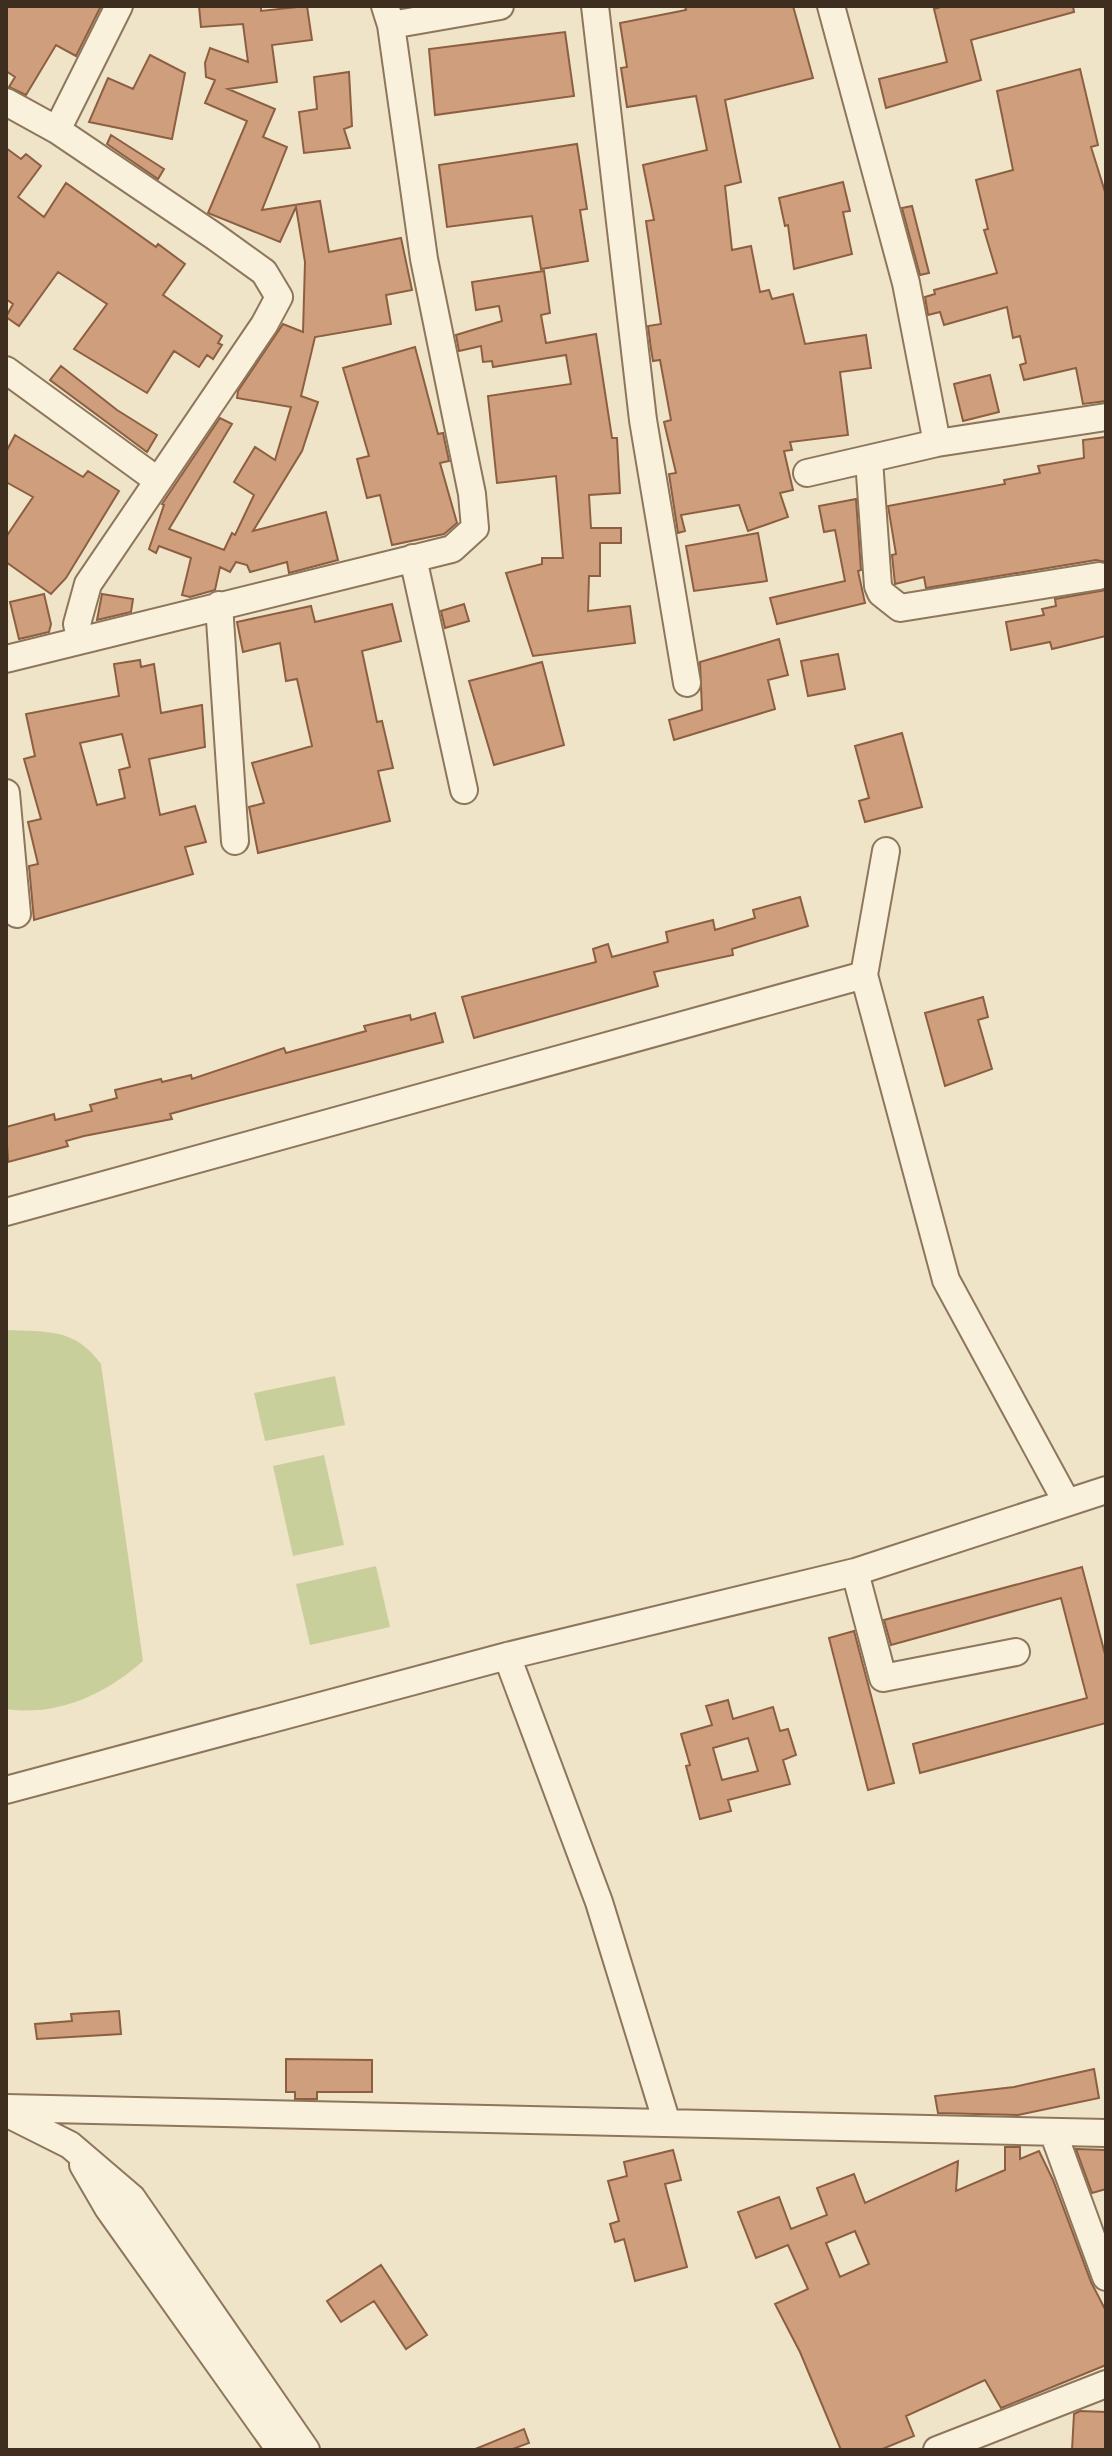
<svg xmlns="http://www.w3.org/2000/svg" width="1112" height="2456" font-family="'Source Serif 4',serif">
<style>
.green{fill:#c9cf9b}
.building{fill:#cf9f7d;stroke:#8d5f41;stroke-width:2;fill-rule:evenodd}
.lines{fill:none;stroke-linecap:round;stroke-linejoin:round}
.minor-casing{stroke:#8d765c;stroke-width:30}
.minor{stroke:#faf1dc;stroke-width:26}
</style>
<rect width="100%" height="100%" fill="#f0e4c8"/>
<path class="green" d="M 6,1330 C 48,1332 75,1328 101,1364 L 143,1661 C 106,1694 57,1717 6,1709 Z
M 335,1376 L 345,1425 L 265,1441 L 254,1393 Z
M 324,1455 L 344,1545 L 293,1556 L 273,1466 Z
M 376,1566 L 390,1627 L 310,1645 L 296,1584 Z"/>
<path class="building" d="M 6,6 L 101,6 L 76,56 L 56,45 L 26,95 L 9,87 L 15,77 L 6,71 Z
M 199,6 L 261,6 L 261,11 L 307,6 L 312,40 L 272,45 L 277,82 L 228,89 L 275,109 L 263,137 L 287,147 L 262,210 L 320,201 L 329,252 L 401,238 L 412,290 L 386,295 L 391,324 L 315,337 L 301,396 L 318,402 L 302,451 L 253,531 L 326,512 L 338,560 L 289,573 L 287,562 L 250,572 L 247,565 L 236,562 L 230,572 L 220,567 L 215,590 L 190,597 L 182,595 L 191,558 L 159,546 L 156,553 L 149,549 L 164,505 L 162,504 L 220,418 L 232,424 L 169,529 L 224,550 L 232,533 L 235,535 L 254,495 L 234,482 L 255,447 L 275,460 L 291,407 L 237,398 L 238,391 L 283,324 L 303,332 L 305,262 L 296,207 L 280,242 L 208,213 L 247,121 L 205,103 L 215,80 L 206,77 L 205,63 L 210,48 L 248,62 L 243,24 L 201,27 Z
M 685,6 L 793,6 L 813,78 L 725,100 L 741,182 L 725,186 L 732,250 L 751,246 L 760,292 L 769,290 L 772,299 L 793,294 L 805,344 L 866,335 L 871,368 L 840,372 L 848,435 L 790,442 L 792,450 L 784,451 L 793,490 L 780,493 L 788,517 L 748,531 L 739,505 L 681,515 L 685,531 L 678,533 L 669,474 L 676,473 L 664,422 L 671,420 L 660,360 L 653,361 L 651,349 L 648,326 L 661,324 L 646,221 L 654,220 L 643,165 L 707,150 L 696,96 L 627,107 L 621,68 L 627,67 L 620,23 L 686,10 Z
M 944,6 L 1073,6 L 1074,12 L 971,40 L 981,80 L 886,108 L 879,79 L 947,62 L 934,9 Z
M 565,32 L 574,96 L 435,115 L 429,49 Z
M 150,55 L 185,73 L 172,139 L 89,122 L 108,78 L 133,89 Z
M 1080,69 L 1098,145 L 1091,147 L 1106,195 L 1106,401 L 1083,404 L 1076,368 L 1024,380 L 1020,365 L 1026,363 L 1020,336 L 1013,338 L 1007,307 L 944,325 L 940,312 L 928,315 L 925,297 L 935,294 L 934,290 L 997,273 L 984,230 L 988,229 L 976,180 L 1013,170 L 997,91 Z
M 349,72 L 352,126 L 344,129 L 350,148 L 304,153 L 299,112 L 317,109 L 314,77 Z
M 111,135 L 164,169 L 158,179 L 107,144 Z
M 577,144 L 587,209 L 580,210 L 588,261 L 541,269 L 532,216 L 447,227 L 439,165 Z
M 6,148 L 21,159 L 26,154 L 41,166 L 18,197 L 44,217 L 66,183 L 156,247 L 158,244 L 185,264 L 163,295 L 222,336 L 218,343 L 222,345 L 213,359 L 207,355 L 199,367 L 174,351 L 147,393 L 74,349 L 107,304 L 58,272 L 19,326 L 6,317 L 13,304 L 6,299 Z
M 843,182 L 850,211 L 843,212 L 852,254 L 794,269 L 788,225 L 785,226 L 779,198 Z
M 912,206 L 929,273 L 920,275 L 902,208 Z
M 544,271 L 550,313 L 541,315 L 546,343 L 596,334 L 612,438 L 617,438 L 620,493 L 589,495 L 591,528 L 621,528 L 621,543 L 600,543 L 600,576 L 589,576 L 588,611 L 630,606 L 635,643 L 533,656 L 506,573 L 542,564 L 542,558 L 563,558 L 556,476 L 497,483 L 488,396 L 571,384 L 566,355 L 493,367 L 492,361 L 483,362 L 481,346 L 459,351 L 456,335 L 502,321 L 499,306 L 476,310 L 472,282 Z
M 415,347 L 438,434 L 443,433 L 449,461 L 440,463 L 457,523 L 444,534 L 392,545 L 380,495 L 367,498 L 357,459 L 369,456 L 343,368 Z
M 61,366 L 117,410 L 157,435 L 147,452 L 50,380 Z
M 990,375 L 999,412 L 963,421 L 954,384 Z
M 15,435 L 83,477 L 88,471 L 119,491 L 66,578 L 51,594 L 6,562 L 6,537 L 33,497 L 6,482 L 6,452 Z
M 1106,437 L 1106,562 L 1096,560 L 926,588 L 924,577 L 895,584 L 892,555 L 896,554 L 888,506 L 1005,484 L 1004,480 L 1040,473 L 1038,466 L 1084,458 L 1083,440 Z
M 856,499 L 861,570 L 858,571 L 865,603 L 777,624 L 770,598 L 845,581 L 835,530 L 824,532 L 819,506 Z
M 758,533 L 767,581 L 694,591 L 686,546 Z
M 1106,590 L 1106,636 L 1052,649 L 1050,642 L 1011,650 L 1006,622 L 1044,615 L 1042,609 L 1056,606 L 1055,599 Z
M 44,594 L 51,624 L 49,632 L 19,639 L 10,602 Z
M 102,594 L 133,599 L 131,612 L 97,620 Z
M 392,604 L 401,641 L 362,651 L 377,722 L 382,721 L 393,768 L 378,771 L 390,821 L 258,853 L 249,807 L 264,803 L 252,763 L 312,746 L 297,679 L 286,681 L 280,643 L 243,652 L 237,622 L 311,606 L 315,622 Z
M 464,604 L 469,621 L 445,628 L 441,611 Z
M 779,639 L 788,675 L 768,680 L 775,709 L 674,740 L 669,720 L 702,710 L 700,662 Z
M 838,654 L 845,689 L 808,696 L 801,661 Z
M 140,660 L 141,667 L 154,664 L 161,713 L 202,705 L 205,747 L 149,759 L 160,815 L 195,806 L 206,842 L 185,847 L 193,874 L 34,920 L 29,866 L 38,864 L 28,822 L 41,819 L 24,759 L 35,756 L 26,714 L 119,696 L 114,664 ZM 122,734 L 130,767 L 119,770 L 125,798 L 97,805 L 80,743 Z
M 542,662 L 564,745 L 494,765 L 469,681 Z
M 902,733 L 922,807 L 865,822 L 859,801 L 869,798 L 855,746 Z
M 800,897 L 808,926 L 732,949 L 733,955 L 654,972 L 658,986 L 474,1038 L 462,997 L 596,962 L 593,949 L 608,944 L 612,957 L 668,942 L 666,932 L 713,920 L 715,930 L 755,918 L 753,910 Z
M 983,997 L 988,1017 L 978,1020 L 992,1069 L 945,1086 L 925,1013 Z
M 435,1013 L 443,1042 L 199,1106 L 170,1114 L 172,1119 L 84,1136 L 66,1141 L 68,1146 L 8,1162 L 6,1127 L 54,1114 L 55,1120 L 92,1111 L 90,1105 L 117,1098 L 115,1090 L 161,1079 L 162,1082 L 191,1075 L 192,1079 L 284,1048 L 286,1053 L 366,1031 L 364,1026 L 410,1015 L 411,1020 Z
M 1082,1567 L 1106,1658 L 1106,1723 L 920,1773 L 913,1744 L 1087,1698 L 1061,1598 L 891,1645 L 884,1620 Z
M 854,1631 L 894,1783 L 868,1790 L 829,1638 Z
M 728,1700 L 733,1719 L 773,1707 L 780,1731 L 788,1729 L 796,1755 L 783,1760 L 790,1784 L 728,1800 L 731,1811 L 700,1819 L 686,1766 L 690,1765 L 681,1734 L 712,1725 L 706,1706 ZM 748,1738 L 758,1771 L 722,1780 L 713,1748 Z
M 119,2011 L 121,2034 L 37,2039 L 35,2024 L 72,2021 L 71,2014 Z
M 286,2059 L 372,2060 L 372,2092 L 317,2092 L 317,2099 L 295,2099 L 295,2092 L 286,2092 Z
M 1094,2069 L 1099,2098 L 1018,2115 L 938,2113 L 935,2096 L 1014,2087 Z
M 1005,2147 L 1020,2147 L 1020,2159 L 1039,2151 L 1053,2180 L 1091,2282 L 1106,2311 L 1106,2365 L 1001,2408 L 985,2380 L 906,2416 L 914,2436 L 880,2450 L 841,2450 L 800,2352 L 775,2304 L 808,2289 L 788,2245 L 756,2258 L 738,2212 L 779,2197 L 791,2229 L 827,2215 L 817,2188 L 854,2174 L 865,2203 L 958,2161 L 956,2191 L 1005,2170 ZM 855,2231 L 869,2264 L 840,2277 L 826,2243 Z
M 1076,2149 L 1106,2150 L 1106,2189 L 1092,2193 Z
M 673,2150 L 681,2180 L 665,2184 L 687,2267 L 635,2281 L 624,2239 L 615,2242 L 610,2224 L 619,2221 L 608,2181 L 627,2176 L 624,2162 Z
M 381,2265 L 427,2335 L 406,2349 L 374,2301 L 341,2322 L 327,2301 Z
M 1080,2411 L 1106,2412 L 1105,2450 L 1072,2450 L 1074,2414 Z
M 524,2429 L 529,2443 L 510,2450 L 473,2450 Z"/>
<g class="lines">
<g class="minor-casing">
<path id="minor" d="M 595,6 L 643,420 L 687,683
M 831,6 L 906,283 L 937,443
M 391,25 L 500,6
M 6,102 L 57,130 L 214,236 L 264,272 L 279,297 L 264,325 L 88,584 L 77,624 L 80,638
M 57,130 L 119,6
M 6,370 L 157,480
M 869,460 L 878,586 L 881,593 L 900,608 L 1099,576
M 807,473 L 937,443 L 1106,417
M 413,558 L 464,790
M 219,605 L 235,841
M 6,659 L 452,549 L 475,528 L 472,494 L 424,259 L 391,25 L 385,6
M 6,793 L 17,914
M 886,851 L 864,975 L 946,1280 L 1066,1501
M 6,1212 L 864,975
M 855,1572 L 883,1678 L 1016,1652
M 507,1656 L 599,1902 L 667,2123
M 6,1790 L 507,1656 L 855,1572 L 1106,1490
M 6,2108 L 1106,2133
M 6,2113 L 70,2145 L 132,2198 L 306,2450
M 1053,2132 L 1106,2277
M 83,2165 L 108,2208 L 280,2450
M 937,2450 L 1106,2384"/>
</g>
<use href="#minor" class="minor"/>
</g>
<rect width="1112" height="2456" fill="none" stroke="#3d2e20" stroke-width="16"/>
</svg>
